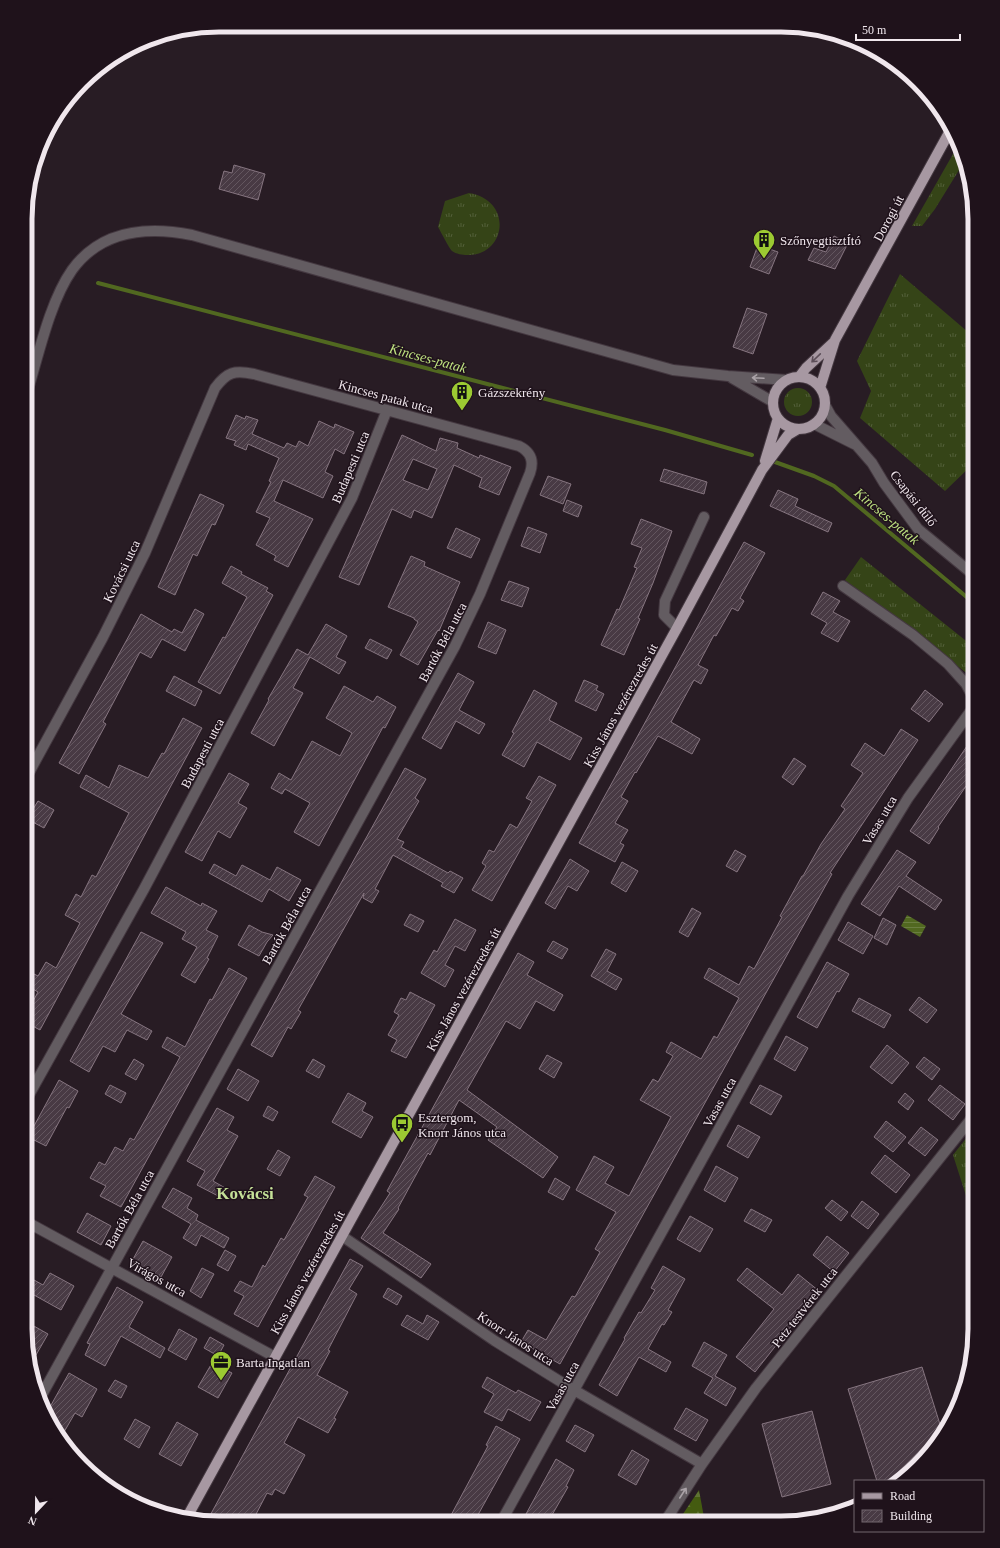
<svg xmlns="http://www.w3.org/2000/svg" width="1000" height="1548" font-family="'Times New Roman',serif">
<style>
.grass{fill:url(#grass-tufts)}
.forest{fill:url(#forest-firs)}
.water{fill:url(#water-rules)}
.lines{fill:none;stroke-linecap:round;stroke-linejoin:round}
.stream{stroke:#516820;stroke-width:4}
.building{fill:url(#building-hatch);stroke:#867580;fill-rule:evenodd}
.minor-casing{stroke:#443840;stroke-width:12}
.primary-casing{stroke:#443840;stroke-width:12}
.minor{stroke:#635c61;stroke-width:10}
.primary{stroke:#a798a2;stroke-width:10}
.oneway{stroke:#5c4e58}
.oneway2{stroke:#aaa2a7}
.labels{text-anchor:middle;stroke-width:3;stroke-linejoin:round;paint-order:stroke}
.street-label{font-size:13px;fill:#f0e7ed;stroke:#1f121b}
.poi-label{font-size:13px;fill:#f0e7ed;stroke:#1f121b;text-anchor:start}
.water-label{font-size:14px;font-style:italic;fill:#bee280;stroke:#1f121b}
.district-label{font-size:17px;font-weight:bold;fill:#c5e198;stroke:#1f121b}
.rim{fill:none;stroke:#f0e7ed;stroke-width:5}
</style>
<defs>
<pattern id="grass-tufts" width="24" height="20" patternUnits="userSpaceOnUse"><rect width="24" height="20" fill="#354417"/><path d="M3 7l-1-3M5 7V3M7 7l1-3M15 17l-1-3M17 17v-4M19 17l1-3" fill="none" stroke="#535f39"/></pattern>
<pattern id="forest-firs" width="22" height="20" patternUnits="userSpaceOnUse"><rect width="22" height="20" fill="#445b10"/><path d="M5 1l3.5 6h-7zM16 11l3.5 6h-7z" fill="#5f7333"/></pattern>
<pattern id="water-rules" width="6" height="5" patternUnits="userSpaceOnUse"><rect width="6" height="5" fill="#516820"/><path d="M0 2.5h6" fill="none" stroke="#6a7e41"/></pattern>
<pattern id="building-hatch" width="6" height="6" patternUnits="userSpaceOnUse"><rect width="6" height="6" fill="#483a44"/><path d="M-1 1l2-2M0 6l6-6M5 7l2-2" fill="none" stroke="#63565f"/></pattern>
</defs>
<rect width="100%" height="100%" fill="#281c24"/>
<path class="grass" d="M 961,147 L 964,162 L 935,209 L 922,226 L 912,226 L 953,154 Z
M 469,193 C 515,201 505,257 467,255 C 463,255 456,254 452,251 C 449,248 441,232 438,227 L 445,201 Z
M 900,274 L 975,338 L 975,462 L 945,491 L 860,418 L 871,391 L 857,361 Z
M784 402a14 14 0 1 1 28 0a14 14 0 1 1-28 0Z
M 861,557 L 975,648 L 975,681 L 973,678 L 845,580 Z
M 975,1127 L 975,1224 L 953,1155 Z"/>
<path class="forest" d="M 699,1490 L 705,1523 L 677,1523 Z"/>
<path class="water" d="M 907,915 L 926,926 L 920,937 L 901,926 Z"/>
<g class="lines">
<path class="stream" d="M 98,283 L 665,430 L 752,455
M 775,462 L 814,476 L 834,486 L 975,604"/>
</g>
<path class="building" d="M 234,165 L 265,174 L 258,200 L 219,189 L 224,171 L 232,173 Z
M 834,236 L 848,243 L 835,269 L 808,260 L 814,248 L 826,252 Z
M 758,245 L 778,252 L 769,274 L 750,267 Z
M 747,308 L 767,314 L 753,354 L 733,347 Z
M 236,415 L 245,419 L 246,416 L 258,420 L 252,434 L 284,448 L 287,443 L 296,447 L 299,441 L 308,446 L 319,421 L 334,428 L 335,424 L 354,432 L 344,454 L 335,449 L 325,472 L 333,476 L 323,498 L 283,480 L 274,501 L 313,519 L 288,567 L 274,560 L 276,556 L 256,545 L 270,518 L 256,512 L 271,482 L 269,481 L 279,458 L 248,444 L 246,450 L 234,445 L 236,441 L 226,438 Z
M 402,435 L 436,451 L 440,438 L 458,443 L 457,448 L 479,458 L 480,455 L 511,467 L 499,495 L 479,487 L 482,478 L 454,465 L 432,518 L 414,510 L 411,518 L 392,509 L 359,585 L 339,577 ZM 413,459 L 437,469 L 428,490 L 403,480 Z
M 664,469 L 707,482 L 704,494 L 660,481 Z
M 548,476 L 571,484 L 563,504 L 540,495 Z
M 778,490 L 798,499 L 795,506 L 832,523 L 828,532 L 770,506 Z
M 200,494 L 224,505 L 215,525 L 212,524 L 197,556 L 193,554 L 175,595 L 158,587 Z
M 567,500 L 582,506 L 578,517 L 563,511 Z
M 641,519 L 672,531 L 653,583 L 638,618 L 640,619 L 624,655 L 601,645 L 617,609 L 619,610 L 637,568 L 634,567 L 642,548 L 631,544 Z
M 528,527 L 547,534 L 540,553 L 521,546 Z
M 456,528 L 480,539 L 471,558 L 447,548 Z
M 744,542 L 765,553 L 740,598 L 744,601 L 738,611 L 732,608 L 716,636 L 714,635 L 698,665 L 708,670 L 701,684 L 694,680 L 671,722 L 700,739 L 692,754 L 658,736 L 636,773 L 635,772 L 621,797 L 628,801 L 615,823 L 628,830 L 620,843 L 624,845 L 615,862 L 579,843 Z
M 411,556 L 425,562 L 424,566 L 460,582 L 439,631 L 438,630 L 418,665 L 400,655 L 418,622 L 414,619 L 414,618 L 388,607 Z
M 231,566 L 242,572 L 241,574 L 268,588 L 266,591 L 273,595 L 220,694 L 198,682 L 223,637 L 225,638 L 247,597 L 222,583 Z
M 509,581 L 529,588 L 522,607 L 501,600 Z
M 823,592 L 840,601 L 833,612 L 850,621 L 838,642 L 821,633 L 827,623 L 811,614 Z
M 195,609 L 204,614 L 185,651 L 162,639 L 151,658 L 140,652 L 103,722 L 106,724 L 79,774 L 59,763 L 141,614 L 172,632 L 174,629 L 182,633 Z
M 488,622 L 506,630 L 496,654 L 478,647 Z
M 326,624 L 347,636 L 336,657 L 346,662 L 339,674 L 310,657 L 293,688 L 303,693 L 274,746 L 251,733 L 269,700 L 268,699 L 297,649 L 308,655 Z
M 370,639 L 392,650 L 387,659 L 365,648 Z
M 458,673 L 474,682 L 459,710 L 485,724 L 479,734 L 456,721 L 441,749 L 422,738 Z
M 174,676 L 202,691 L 195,706 L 166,691 Z
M 584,680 L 598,686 L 596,690 L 604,694 L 596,711 L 575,701 Z
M 344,686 L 373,702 L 377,696 L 396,707 L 385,728 L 383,727 L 319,846 L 294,832 L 310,803 L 285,789 L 282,794 L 271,788 L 279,773 L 291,780 L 312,741 L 340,756 L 352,733 L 326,718 Z
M 534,690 L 557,703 L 549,720 L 582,738 L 570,760 L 537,742 L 524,767 L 502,755 L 514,733 L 512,732 Z
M 925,690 L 943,704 L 929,722 L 911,709 Z
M 183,718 L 202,728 L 40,1030 L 25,1022 L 25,1016 L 38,992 L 26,985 L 26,970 L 38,976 L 46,962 L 56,968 L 80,923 L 65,915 L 76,894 L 81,897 L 92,875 L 96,877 L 129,813 L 80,787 L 86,775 L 109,788 L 119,765 L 148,778 L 162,753 L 164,754 Z
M 901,729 L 918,740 L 830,873 L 832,874 L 560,1364 L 521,1342 L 528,1330 L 546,1340 L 572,1296 L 575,1297 L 600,1252 L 595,1249 L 616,1212 L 576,1190 L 594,1156 L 614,1167 L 605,1183 L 629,1196 L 671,1117 L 640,1100 L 653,1079 L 658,1082 L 673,1056 L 666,1052 L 671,1042 L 701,1059 L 714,1036 L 717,1038 L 739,998 L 704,978 L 709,968 L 739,985 L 749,966 L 754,969 L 782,917 L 780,916 L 802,876 L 803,876 L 821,844 L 845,809 L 841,806 L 863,773 L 851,765 L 865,743 L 884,756 Z
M 975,734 L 975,773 L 938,827 L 939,828 L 929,844 L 910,831 Z
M 794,758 L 806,766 L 793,785 L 782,777 Z
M 405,768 L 426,779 L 415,798 L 419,801 L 397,839 L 404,842 L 401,847 L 448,873 L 450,871 L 463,878 L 454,893 L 441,886 L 443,883 L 393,855 L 375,889 L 379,891 L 372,903 L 363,898 L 364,893 L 298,1010 L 301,1012 L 291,1029 L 288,1027 L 272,1057 L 251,1045 Z
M 229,773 L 249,784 L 238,803 L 247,808 L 230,838 L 218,831 L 202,861 L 185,852 Z
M 539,776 L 556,785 L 492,901 L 472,890 L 486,866 L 482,863 L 489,850 L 494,852 L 510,824 L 517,828 L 532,801 L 526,798 Z
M 38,801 L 54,810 L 44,828 L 27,819 Z
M 735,850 L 746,856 L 737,872 L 726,866 Z
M 897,850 L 916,862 L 906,876 L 942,900 L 935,910 L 899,886 L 880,916 L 861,904 Z
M 570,859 L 589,871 L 577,891 L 568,886 L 555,909 L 545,903 Z
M 622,862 L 638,871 L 626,892 L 611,883 Z
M 214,864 L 236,876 L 242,865 L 270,880 L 277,867 L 301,880 L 289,901 L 269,889 L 262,902 L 209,873 Z
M 166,887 L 201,906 L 202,903 L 217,911 L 206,930 L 218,936 L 207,958 L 209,959 L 195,983 L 181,975 L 197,947 L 182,939 L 186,932 L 151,913 Z
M 692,908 L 701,913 L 688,937 L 679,932 Z
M 410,914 L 424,921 L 418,932 L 404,925 Z
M 883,918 L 896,925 L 887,945 L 874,938 Z
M 455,919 L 476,930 L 465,951 L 455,946 L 445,965 L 454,970 L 445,987 L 421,973 L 434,950 L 437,952 Z
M 848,922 L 873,936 L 863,954 L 838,940 Z
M 249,925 L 262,932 L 273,935 L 267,942 L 259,956 L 238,945 Z
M 141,932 L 163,943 L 121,1014 L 152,1031 L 147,1040 L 127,1030 L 115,1052 L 103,1046 L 89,1072 L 70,1061 Z
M 553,941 L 568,949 L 562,959 L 547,951 Z
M 606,949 L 616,954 L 607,971 L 622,979 L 616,990 L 591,976 Z
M 518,953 L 534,962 L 527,975 L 563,995 L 554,1011 L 536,1001 L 520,1029 L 506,1021 L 467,1090 L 558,1157 L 543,1178 L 488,1140 L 497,1127 L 459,1100 L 430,1155 L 428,1153 L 398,1208 L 399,1209 L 383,1233 L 431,1264 L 421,1278 L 361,1238 L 390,1193 L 387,1191 Z
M 827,962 L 849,974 L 839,992 L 837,991 L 817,1028 L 797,1017 Z
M 229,968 L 247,978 L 121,1207 L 100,1196 L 106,1186 L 90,1178 L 99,1162 L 105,1165 L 115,1147 L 123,1151 L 130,1138 L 134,1140 L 180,1057 L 162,1047 L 167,1037 L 185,1047 L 210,999 L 212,1000 Z
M 410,992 L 435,1005 L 406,1058 L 391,1051 L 397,1040 L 388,1035 L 399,1015 L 394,1012 L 401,998 L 406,1000 Z
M 919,997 L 937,1010 L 927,1023 L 909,1010 Z
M 859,998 L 891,1015 L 884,1028 L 852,1011 Z
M 786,1036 L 808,1048 L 795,1071 L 774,1059 Z
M 887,1045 L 909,1063 L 892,1084 L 870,1067 Z
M 547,1055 L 562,1063 L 554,1078 L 539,1069 Z
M 924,1057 L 940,1069 L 932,1080 L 916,1067 Z
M 134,1059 L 144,1065 L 136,1080 L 125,1074 Z
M 313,1059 L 325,1066 L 319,1078 L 306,1071 Z
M 238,1069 L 259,1081 L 248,1101 L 227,1089 Z
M 59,1080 L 78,1091 L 69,1108 L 67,1107 L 46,1146 L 28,1137 Z
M 110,1085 L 126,1093 L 121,1103 L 105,1094 Z
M 760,1085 L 782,1096 L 771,1115 L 750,1103 Z
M 940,1085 L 965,1104 L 953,1120 L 928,1100 Z
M 348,1093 L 366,1103 L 362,1111 L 373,1117 L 361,1138 L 332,1122 Z
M 905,1093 L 914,1101 L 908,1110 L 898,1102 Z
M 268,1106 L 278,1112 L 273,1121 L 263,1116 Z
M 217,1108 L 234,1117 L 227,1130 L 238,1136 L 213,1181 L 227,1189 L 222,1198 L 197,1185 L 205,1171 L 187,1161 Z
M 886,1121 L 906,1137 L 893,1152 L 874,1137 Z
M 738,1125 L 760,1137 L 748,1158 L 727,1146 Z
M 921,1127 L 938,1140 L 925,1156 L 908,1143 Z
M 278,1150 L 290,1157 L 280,1176 L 267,1169 Z
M 885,1155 L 910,1175 L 896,1193 L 871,1173 Z
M 716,1166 L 738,1178 L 725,1202 L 704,1190 Z
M 315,1176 L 335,1187 L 258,1327 L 234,1314 L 244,1296 L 234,1291 L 240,1281 L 252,1287 L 263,1265 L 265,1267 L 281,1238 L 284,1240 L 308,1197 L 304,1195 Z
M 555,1178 L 570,1187 L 563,1200 L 548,1192 Z
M 173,1188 L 192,1198 L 187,1208 L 198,1215 L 196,1220 L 229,1238 L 224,1248 L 201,1235 L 196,1246 L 183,1238 L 191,1224 L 162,1207 Z
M 832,1200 L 848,1212 L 841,1221 L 825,1208 Z
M 862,1201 L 879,1214 L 868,1229 L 851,1216 Z
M 751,1209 L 772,1220 L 765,1232 L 744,1221 Z
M 87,1213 L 111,1226 L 101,1245 L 77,1232 Z
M 690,1216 L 713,1229 L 700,1252 L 677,1239 Z
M 827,1236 L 849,1253 L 834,1272 L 813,1255 Z
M 143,1241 L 172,1257 L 161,1277 L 132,1261 Z
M 225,1250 L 236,1256 L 228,1271 L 217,1265 Z
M 350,1259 L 363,1266 L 349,1289 L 357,1294 L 328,1350 L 330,1351 L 317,1375 L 348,1392 L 334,1418 L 336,1419 L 328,1433 L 298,1417 L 284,1443 L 305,1455 L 284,1494 L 275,1489 L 272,1495 L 267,1493 L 252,1522 L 207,1521 Z
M 663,1266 L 685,1279 L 668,1310 L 672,1312 L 664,1325 L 662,1324 L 648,1349 L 671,1362 L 666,1372 L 639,1357 L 617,1396 L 599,1385 L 625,1339 L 624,1338 L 639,1312 L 641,1313 L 655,1290 L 651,1288 Z
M 202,1268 L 214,1274 L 201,1298 L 190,1291 Z
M 747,1268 L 782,1295 L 798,1274 L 819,1291 L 755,1372 L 736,1357 L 774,1309 L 737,1280 Z
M 50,1273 L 74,1286 L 61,1310 L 25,1290 L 25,1275 L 43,1285 Z
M 117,1287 L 143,1302 L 129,1327 L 165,1348 L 160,1358 L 121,1336 L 105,1366 L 85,1355 L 90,1344 L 87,1343 Z
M 388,1288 L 402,1296 L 397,1305 L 383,1297 Z
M 407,1315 L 423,1324 L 427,1315 L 439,1322 L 428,1340 L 401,1325 Z
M 25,1321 L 48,1334 L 36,1355 L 29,1351 L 25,1329 Z
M 179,1329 L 197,1339 L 186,1360 L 168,1350 Z
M 210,1337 L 224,1345 L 218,1356 L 204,1348 Z
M 704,1342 L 727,1355 L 715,1376 L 736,1388 L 726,1406 L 704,1393 L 713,1378 L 692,1366 Z
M 212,1363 L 232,1373 L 218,1398 L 198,1387 Z
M 922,1367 L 943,1434 L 935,1447 L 901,1481 L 877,1481 L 848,1389 Z
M 69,1373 L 97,1389 L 82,1417 L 75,1413 L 60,1439 L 46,1414 Z
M 487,1377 L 516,1393 L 518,1390 L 541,1402 L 530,1421 L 508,1409 L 502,1421 L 484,1412 L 494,1394 L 482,1387 Z
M 115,1380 L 127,1386 L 121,1398 L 108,1391 Z
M 686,1408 L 708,1420 L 696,1441 L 674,1429 Z
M 812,1411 L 831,1484 L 782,1497 L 762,1424 Z
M 135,1419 L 150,1427 L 139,1448 L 124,1439 Z
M 177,1422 L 198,1434 L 181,1466 L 159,1454 Z
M 575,1425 L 594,1435 L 585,1452 L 566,1441 Z
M 496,1426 L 520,1439 L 474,1522 L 455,1522 L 449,1519 L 488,1446 L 486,1445 Z
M 632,1450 L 649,1460 L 636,1485 L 618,1475 Z
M 556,1459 L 574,1470 L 566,1486 L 568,1487 L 548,1522 L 542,1522 L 526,1514 Z"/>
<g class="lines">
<g class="minor-casing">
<path id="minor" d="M 732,378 L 773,402
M 26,396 C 38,358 49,303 72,270 C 101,230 147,226 192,235 L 673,370 L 728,376 L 787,380
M 825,405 L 831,416 L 872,463 L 884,483 L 918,529 L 975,576
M 814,424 L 854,444
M 843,586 L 913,635 L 948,664 L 966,684 L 975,701
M 677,628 L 664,615 L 665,601 L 704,517
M 26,778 L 103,637 L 145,553 L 215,388 C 227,372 234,370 254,374 L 519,446 C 531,452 534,461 530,473 L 480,594 L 455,646 L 39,1400
M 25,1102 L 144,889 L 352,498 L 387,410
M 25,1221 L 275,1357
M 342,1236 L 495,1341 L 574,1390 L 702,1464
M 501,1522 L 848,896 L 908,798 L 975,705
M 664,1523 L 702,1464 L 756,1388 L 975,1114"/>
</g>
<g class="primary-casing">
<path id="primary" d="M 799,377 L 806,368 L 834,342
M773 403a26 26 0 1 1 52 0a26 26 0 1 1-52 0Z
M 820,388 L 835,340 L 951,129
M 765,461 L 778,418
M 186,1519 L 677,628 L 762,470 L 788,435 L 798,429"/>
</g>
<use href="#minor" class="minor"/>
<use href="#primary" class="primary"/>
</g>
<defs><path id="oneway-shaft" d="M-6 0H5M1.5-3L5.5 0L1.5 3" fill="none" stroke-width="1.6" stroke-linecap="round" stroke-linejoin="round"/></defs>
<use class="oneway" href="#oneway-shaft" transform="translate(816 358) rotate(136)"/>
<g class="oneway2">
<use href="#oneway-shaft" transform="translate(758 378) rotate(-177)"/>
<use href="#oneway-shaft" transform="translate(683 1493) rotate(-57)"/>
</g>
<defs>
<g id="building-pin" transform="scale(1.15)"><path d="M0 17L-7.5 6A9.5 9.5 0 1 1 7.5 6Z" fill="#9cca32" stroke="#1f121b"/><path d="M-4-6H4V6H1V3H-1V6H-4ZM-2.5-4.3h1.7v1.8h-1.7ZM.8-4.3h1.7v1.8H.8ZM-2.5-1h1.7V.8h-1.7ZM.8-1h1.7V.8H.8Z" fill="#111"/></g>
<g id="bus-pin" transform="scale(1.15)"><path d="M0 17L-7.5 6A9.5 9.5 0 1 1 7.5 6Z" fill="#9cca32" stroke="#1f121b"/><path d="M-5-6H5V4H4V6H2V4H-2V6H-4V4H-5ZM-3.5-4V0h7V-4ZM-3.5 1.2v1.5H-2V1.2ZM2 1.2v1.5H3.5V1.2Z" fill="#111"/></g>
<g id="office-pin" transform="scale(1.15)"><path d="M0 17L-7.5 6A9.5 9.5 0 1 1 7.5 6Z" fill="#9cca32" stroke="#1f121b"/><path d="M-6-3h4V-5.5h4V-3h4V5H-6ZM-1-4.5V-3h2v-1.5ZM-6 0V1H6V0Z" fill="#111"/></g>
</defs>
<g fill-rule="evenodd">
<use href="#building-pin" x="764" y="240"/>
<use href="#building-pin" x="462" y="392"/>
<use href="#bus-pin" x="402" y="1124"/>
<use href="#office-pin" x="221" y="1362"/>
</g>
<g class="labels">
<g class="street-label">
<text transform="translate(888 218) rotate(-62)" y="5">Dorogi út</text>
<text transform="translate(386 396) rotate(15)" y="5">Kincses patak utca</text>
<text transform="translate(350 467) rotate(-67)" y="5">Budapesti utca</text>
<text transform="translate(914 498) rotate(52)" y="5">Csapási dűlő</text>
<text transform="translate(121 571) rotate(-64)" y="5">Kovácsi utca</text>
<text transform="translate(442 642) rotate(-62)" y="5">Bartók Béla utca</text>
<text transform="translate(620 705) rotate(-61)" y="5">Kiss János vezérezredes út</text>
<text transform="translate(202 753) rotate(-62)" y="5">Budapesti utca</text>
<text transform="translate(879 820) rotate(-59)" y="5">Vasas utca</text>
<text transform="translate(286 925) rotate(-61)" y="5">Bartók Béla utca</text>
<text transform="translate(463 989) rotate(-61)" y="5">Kiss János vezérezredes út</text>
<text transform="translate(719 1102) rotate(-61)" y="5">Vasas utca</text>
<text transform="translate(129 1209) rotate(-61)" y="5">Bartók Béla utca</text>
<text transform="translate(307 1272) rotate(-61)" y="5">Kiss János vezérezredes út</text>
<text transform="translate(157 1277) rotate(29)" y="5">Virágos utca</text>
<text transform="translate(804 1307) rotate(-52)" y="5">Petz testvérek utca</text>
<text transform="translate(516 1338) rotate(33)" y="5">Knorr János utca</text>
<text transform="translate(562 1386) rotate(-61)" y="5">Vasas utca</text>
</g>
<g class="poi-label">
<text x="780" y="245">SzőnyegtisztÍtó</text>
<text x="478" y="397">Gázszekrény</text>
<text x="418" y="1122">Esztergom,<tspan x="418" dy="15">Knorr János utca</tspan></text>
<text x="236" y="1367">Barta Ingatlan</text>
</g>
<g class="water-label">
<text transform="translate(428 358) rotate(15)" y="5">Kincses-patak</text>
<text transform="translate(887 516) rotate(40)" y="5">Kincses-patak</text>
</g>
<g class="district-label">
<text x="245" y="1199">Kovácsi</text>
</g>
</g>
<path d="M0 0H1000V1548H0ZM219 32H781A187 187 0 0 1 968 219V1329A187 187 0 0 1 781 1516H219A187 187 0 0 1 32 1329V219A187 187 0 0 1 219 32Z" fill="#1f121b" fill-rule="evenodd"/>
<path class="rim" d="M219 32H781A187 187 0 0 1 968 219V1329A187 187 0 0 1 781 1516H219A187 187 0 0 1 32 1329V219A187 187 0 0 1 219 32Z"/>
<rect x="854" y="1480" width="130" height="52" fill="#1f121b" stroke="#73676f"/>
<rect x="862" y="1493" width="20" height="6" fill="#a798a2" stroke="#73676f"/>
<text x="890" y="1500" font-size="12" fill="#f0e7ed">Road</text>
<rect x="862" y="1510" width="20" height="12" fill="url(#building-hatch)" stroke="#73676f"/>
<text x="890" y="1520" font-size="12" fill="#f0e7ed">Building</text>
<g transform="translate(36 1512) rotate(202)" stroke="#1f121b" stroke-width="3" paint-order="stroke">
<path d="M0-3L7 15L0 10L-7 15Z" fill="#f0e7ed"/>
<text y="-6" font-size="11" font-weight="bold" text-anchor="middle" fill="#f0e7ed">N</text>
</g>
<path d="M856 34v6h104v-6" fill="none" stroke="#f0e7ed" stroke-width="2"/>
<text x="862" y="34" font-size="12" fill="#f0e7ed" stroke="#1f121b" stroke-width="3" paint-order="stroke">50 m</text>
</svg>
